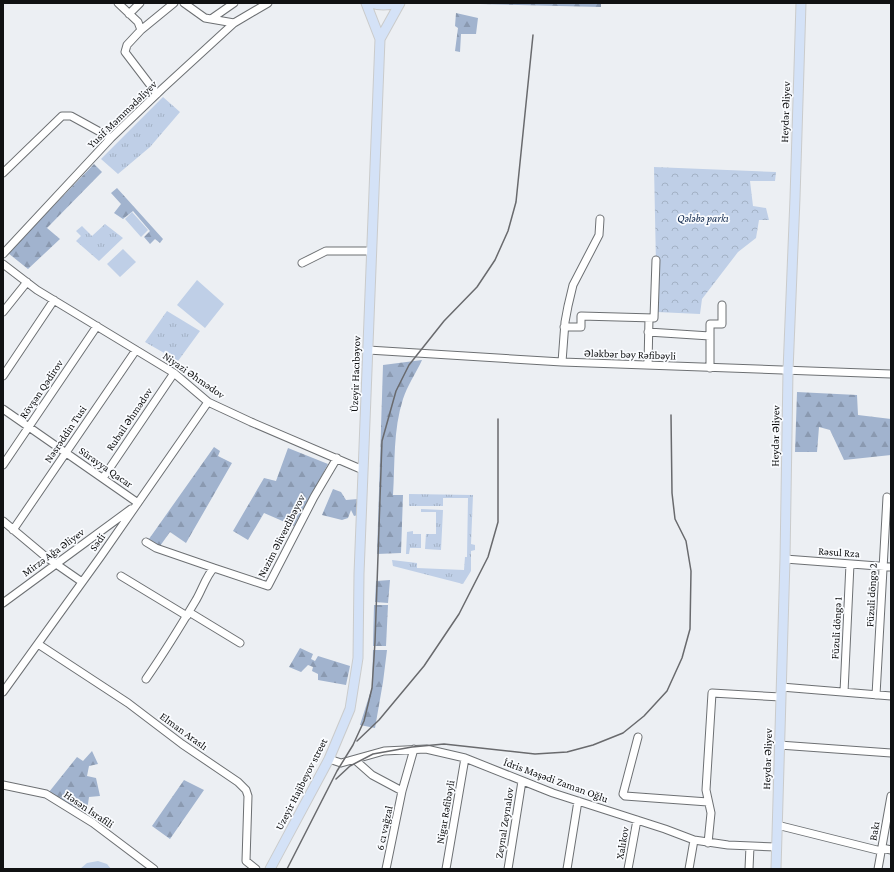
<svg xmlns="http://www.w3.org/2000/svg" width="894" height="872" font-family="'Crimson Pro',serif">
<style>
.grass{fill:url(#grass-tufts)}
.forest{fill:url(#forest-firs)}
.park{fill:url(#park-crowns)}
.garden{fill:#bfcfe7}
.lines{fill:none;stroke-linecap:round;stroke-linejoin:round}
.minor-casing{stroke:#6d7073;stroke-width:9}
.major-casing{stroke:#cacbcb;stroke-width:11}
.minor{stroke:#fff;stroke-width:7}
.major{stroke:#d4e2f7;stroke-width:9}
.rail{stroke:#696a6d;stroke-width:1.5}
.labels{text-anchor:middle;stroke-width:3.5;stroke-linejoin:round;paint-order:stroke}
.street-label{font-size:11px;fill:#101112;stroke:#fafcff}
.park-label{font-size:11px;font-style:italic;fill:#11294e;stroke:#fafcff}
</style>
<defs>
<pattern id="grass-tufts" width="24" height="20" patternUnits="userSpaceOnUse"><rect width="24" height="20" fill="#bfcfe7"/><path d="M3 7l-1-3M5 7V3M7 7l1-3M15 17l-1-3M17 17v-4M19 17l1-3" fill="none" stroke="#a3b1c5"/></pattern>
<pattern id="forest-firs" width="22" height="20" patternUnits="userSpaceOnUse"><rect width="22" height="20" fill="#a1b3ce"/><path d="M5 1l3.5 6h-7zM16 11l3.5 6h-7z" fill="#8a99b0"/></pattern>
<pattern id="park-crowns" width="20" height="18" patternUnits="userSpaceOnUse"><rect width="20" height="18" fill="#bfcfe7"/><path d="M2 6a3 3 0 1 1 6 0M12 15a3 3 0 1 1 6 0" fill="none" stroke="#a3b1c5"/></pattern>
</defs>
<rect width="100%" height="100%" fill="#eceff3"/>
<path class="grass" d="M 163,97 L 180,112 L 150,147 L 118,174 L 101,159 Z
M 105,224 L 123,238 L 99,261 L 76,241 L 81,236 L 76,231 L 82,226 L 92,236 Z
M 167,311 L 200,331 L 178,361 L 145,342 Z
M 409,494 L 473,495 L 471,544 L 475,545 L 475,550 L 471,551 L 471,571 L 463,584 L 393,566 L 392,560 L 417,563 L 417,568 L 464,570 L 465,557 L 467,557 L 468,498 L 443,498 L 443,506 L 409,506 Z
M 421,509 L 443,510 L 441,550 L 425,549 L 426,534 L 436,534 L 436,512 L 421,512 Z
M 413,531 L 413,534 L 421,534 L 421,548 L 410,548 L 409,554 L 406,554 L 407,532 Z"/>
<path class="forest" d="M 439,3 L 601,3 L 601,7 Z
M 456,13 L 478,18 L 476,34 L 461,34 L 460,52 L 455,51 L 458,28 L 455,26 Z
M 94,164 L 102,172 L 47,228 L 60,239 L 28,269 L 8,253 Z
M 117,188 L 163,239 L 160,243 L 155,239 L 150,244 L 144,237 L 150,231 L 133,211 L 123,219 L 114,213 L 121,204 L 111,193 Z
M 422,360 C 416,373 407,386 403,399 C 393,430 395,463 393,495 L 403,495 L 401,553 L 377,554 L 383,365 Z
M 797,392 L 857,395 L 858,415 L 891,419 L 891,455 L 844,460 L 830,430 L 819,427 L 817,452 L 795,452 Z
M 214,447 L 220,451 L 218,456 L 232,463 L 186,543 L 170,532 L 160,546 L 149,539 Z
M 288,448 L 328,464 L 294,526 L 264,513 L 248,540 L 233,531 L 264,478 L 276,481 Z
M 333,489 L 341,492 L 346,500 L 358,499 L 358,515 L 354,516 L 351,510 L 348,518 L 342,520 L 322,515 Z
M 390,580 L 388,603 L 375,602 L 376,581 Z
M 374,605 L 388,605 L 386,646 L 373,646 Z
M 300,648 L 313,654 L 311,659 L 315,661 L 318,656 L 350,666 L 346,685 L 318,680 L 318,674 L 312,671 L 313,667 L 308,665 L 301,672 L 289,667 Z
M 373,650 L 387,650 L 383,682 L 375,728 L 360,725 L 372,687 Z
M 92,751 L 98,764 L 89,766 L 87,776 L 96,778 L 100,796 L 89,797 L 86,817 L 49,792 L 77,757 L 83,761 Z
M 184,780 L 204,790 L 170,839 L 152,826 Z"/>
<path class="park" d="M 654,167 L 776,172 L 775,181 L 750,181 L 753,206 L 766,208 L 769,220 L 759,220 L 756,238 L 738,252 L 702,299 L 700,314 L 657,312 Z"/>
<path class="garden" d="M 132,212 L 148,230 L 141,237 L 125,219 Z
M 123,249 L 136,262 L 120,277 L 107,264 Z
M 197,280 L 224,304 L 205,328 L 177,305 Z
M 98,861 L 107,864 L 111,869 L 80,869 L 87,863 Z"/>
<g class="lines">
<g class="minor-casing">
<path id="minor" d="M 118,3 L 138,22 L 141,30 L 127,45 L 125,52 L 157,94
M 184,3 L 205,18 L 234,23
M 129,14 L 140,3
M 211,19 L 234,3
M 141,30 L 174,3
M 3,173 L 62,116 L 71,116 L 111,138
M 3,254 L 111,138 L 162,89 L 234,23 L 268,3
M 302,263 L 326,251 L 372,251
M 3,264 L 37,290 L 174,373 L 208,402 L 251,422 L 363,470
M 3,312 L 27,282
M 564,327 L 581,327 L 581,316 L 654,318 L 656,260
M 648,332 L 710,336
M 368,350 L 562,362 L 891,374
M 562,362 L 565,322 L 568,306 L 573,285 L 599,235 L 600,219
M 648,365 L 649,318
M 710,368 L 710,324 L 722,324 L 722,305
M 3,376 L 54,300
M 3,409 L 138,503
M 3,465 L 97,326
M 103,478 L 174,373
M 3,521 L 46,557 L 82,582
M 13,530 L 136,350
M 146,542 L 156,548 L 214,568
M 785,559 L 891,567
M 121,576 L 187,616
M 3,603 L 131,509
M 189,612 L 240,643
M 38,644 L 128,703 L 182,744 L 238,782 L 246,790 L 248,796 L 246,861 L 256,869
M 146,679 C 164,653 180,627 196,600 C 201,592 207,574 214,568 L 268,586 L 314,497 L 337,458
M 781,687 L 891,696
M 3,692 L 101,556 L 208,402
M 844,692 L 850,564
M 876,695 L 887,497
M 638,737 L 623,794 L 625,796 L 708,802
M 779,745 L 891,753
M 329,759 L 341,763 L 384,751 L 426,749 L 465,758 L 553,793 L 665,829 L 694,840 L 728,845 L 776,847
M 355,760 L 372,775 L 402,791
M 3,785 L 46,794 L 93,823 L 154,869
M 777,825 L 881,851
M 708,843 L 711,813 L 706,790 L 712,693 L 781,697
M 882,848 L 891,850
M 386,869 L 402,791 L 414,749
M 446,869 L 465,758
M 508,869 L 522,781
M 567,869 L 578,801
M 628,869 L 637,820
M 689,869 L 694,840
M 749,869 L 750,846
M 878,869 L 891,796"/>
</g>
<g class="major-casing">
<path id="major" d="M 366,3 L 380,39 L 400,3
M 371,3 C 380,6 387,6 396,3
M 270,869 L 329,759 L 350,709 L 358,658 L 359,574 L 380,39
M 776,869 L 785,559 L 788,371 L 795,198 L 801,3"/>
</g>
<use href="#minor" class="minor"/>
<use href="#major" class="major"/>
<path class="rail" d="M 357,741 L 379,720 L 424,666 L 459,614 L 488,557 L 498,522 L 498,419
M 336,779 L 350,766 L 373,754 L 412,747 L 444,744 L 535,754 L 567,752 L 593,745 L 623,733 L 644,716 L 667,691 L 682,658 L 690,629 L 691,571 L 686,541 L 675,519 L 672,493 L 671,415
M 287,869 L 337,771 L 353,745 L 364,721 L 372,688 L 375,642 L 382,441 L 396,391 L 409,365 L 444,321 L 477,287 L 495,260 L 508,231 L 516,202 L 533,35"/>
</g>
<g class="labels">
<g class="street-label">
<text transform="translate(785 112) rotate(-88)" y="4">Heydər Əliyev</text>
<text transform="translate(122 114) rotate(-44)" y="4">Yusif Məmmədəliyev</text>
<text transform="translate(630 354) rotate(2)" y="4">Ələkbər bəy Rəfibəyli</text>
<text transform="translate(355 374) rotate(-88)" y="4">Üzeyir Hacıbəyov</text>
<text transform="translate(194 375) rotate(35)" y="4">Niyazi Əhmədov</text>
<text transform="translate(41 389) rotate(-56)" y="4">Rövşən Qədirov</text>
<text transform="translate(129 419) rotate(-56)" y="4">Rubail Əhmədov</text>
<text transform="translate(65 434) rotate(-56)" y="4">Nəsrəddin Tusi</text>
<text transform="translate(775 436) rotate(-89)" y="4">Heydər Əliyev</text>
<text transform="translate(106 467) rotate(35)" y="4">Sürayya Qacar</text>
<text transform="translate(281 536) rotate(-63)" y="4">Nazim Əliverdibəyov</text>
<text transform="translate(97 542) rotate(-55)" y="4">Sədi</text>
<text transform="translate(53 552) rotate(-36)" y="4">Mirzə Ağa Əliyev</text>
<text transform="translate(839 552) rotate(4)" y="4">Rəsul Rza</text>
<text transform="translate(871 595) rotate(-87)" y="4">Füzuli döngə 2</text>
<text transform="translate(836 628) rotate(-87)" y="4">Füzuli döngə 1</text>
<text transform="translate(184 731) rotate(36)" y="4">Elman Araslı</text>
<text transform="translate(767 759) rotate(-88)" y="4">Heydər Əliyev</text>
<text transform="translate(556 780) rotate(20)" y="4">İdris Məşədi Zaman Oğlu</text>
<text transform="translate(301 784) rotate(-63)" y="4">Uzeyir Hajibeyov street</text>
<text transform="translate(89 809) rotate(34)" y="4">Həsən İsrafili</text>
<text transform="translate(445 812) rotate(-80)" y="4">Nigar Rəfibəyli</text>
<text transform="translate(504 823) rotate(-81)" y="4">Zeynal Zeynalov</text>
<text transform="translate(384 828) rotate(-78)" y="4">6 cı vağzal</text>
<text transform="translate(874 831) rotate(-80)" y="4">Bakı</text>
<text transform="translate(622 843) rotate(-80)" y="4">Xalıkov</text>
</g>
<g class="park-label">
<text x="703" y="222">Qələbə parkı</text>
</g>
</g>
<rect width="894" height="872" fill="none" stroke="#101112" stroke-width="8"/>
</svg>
